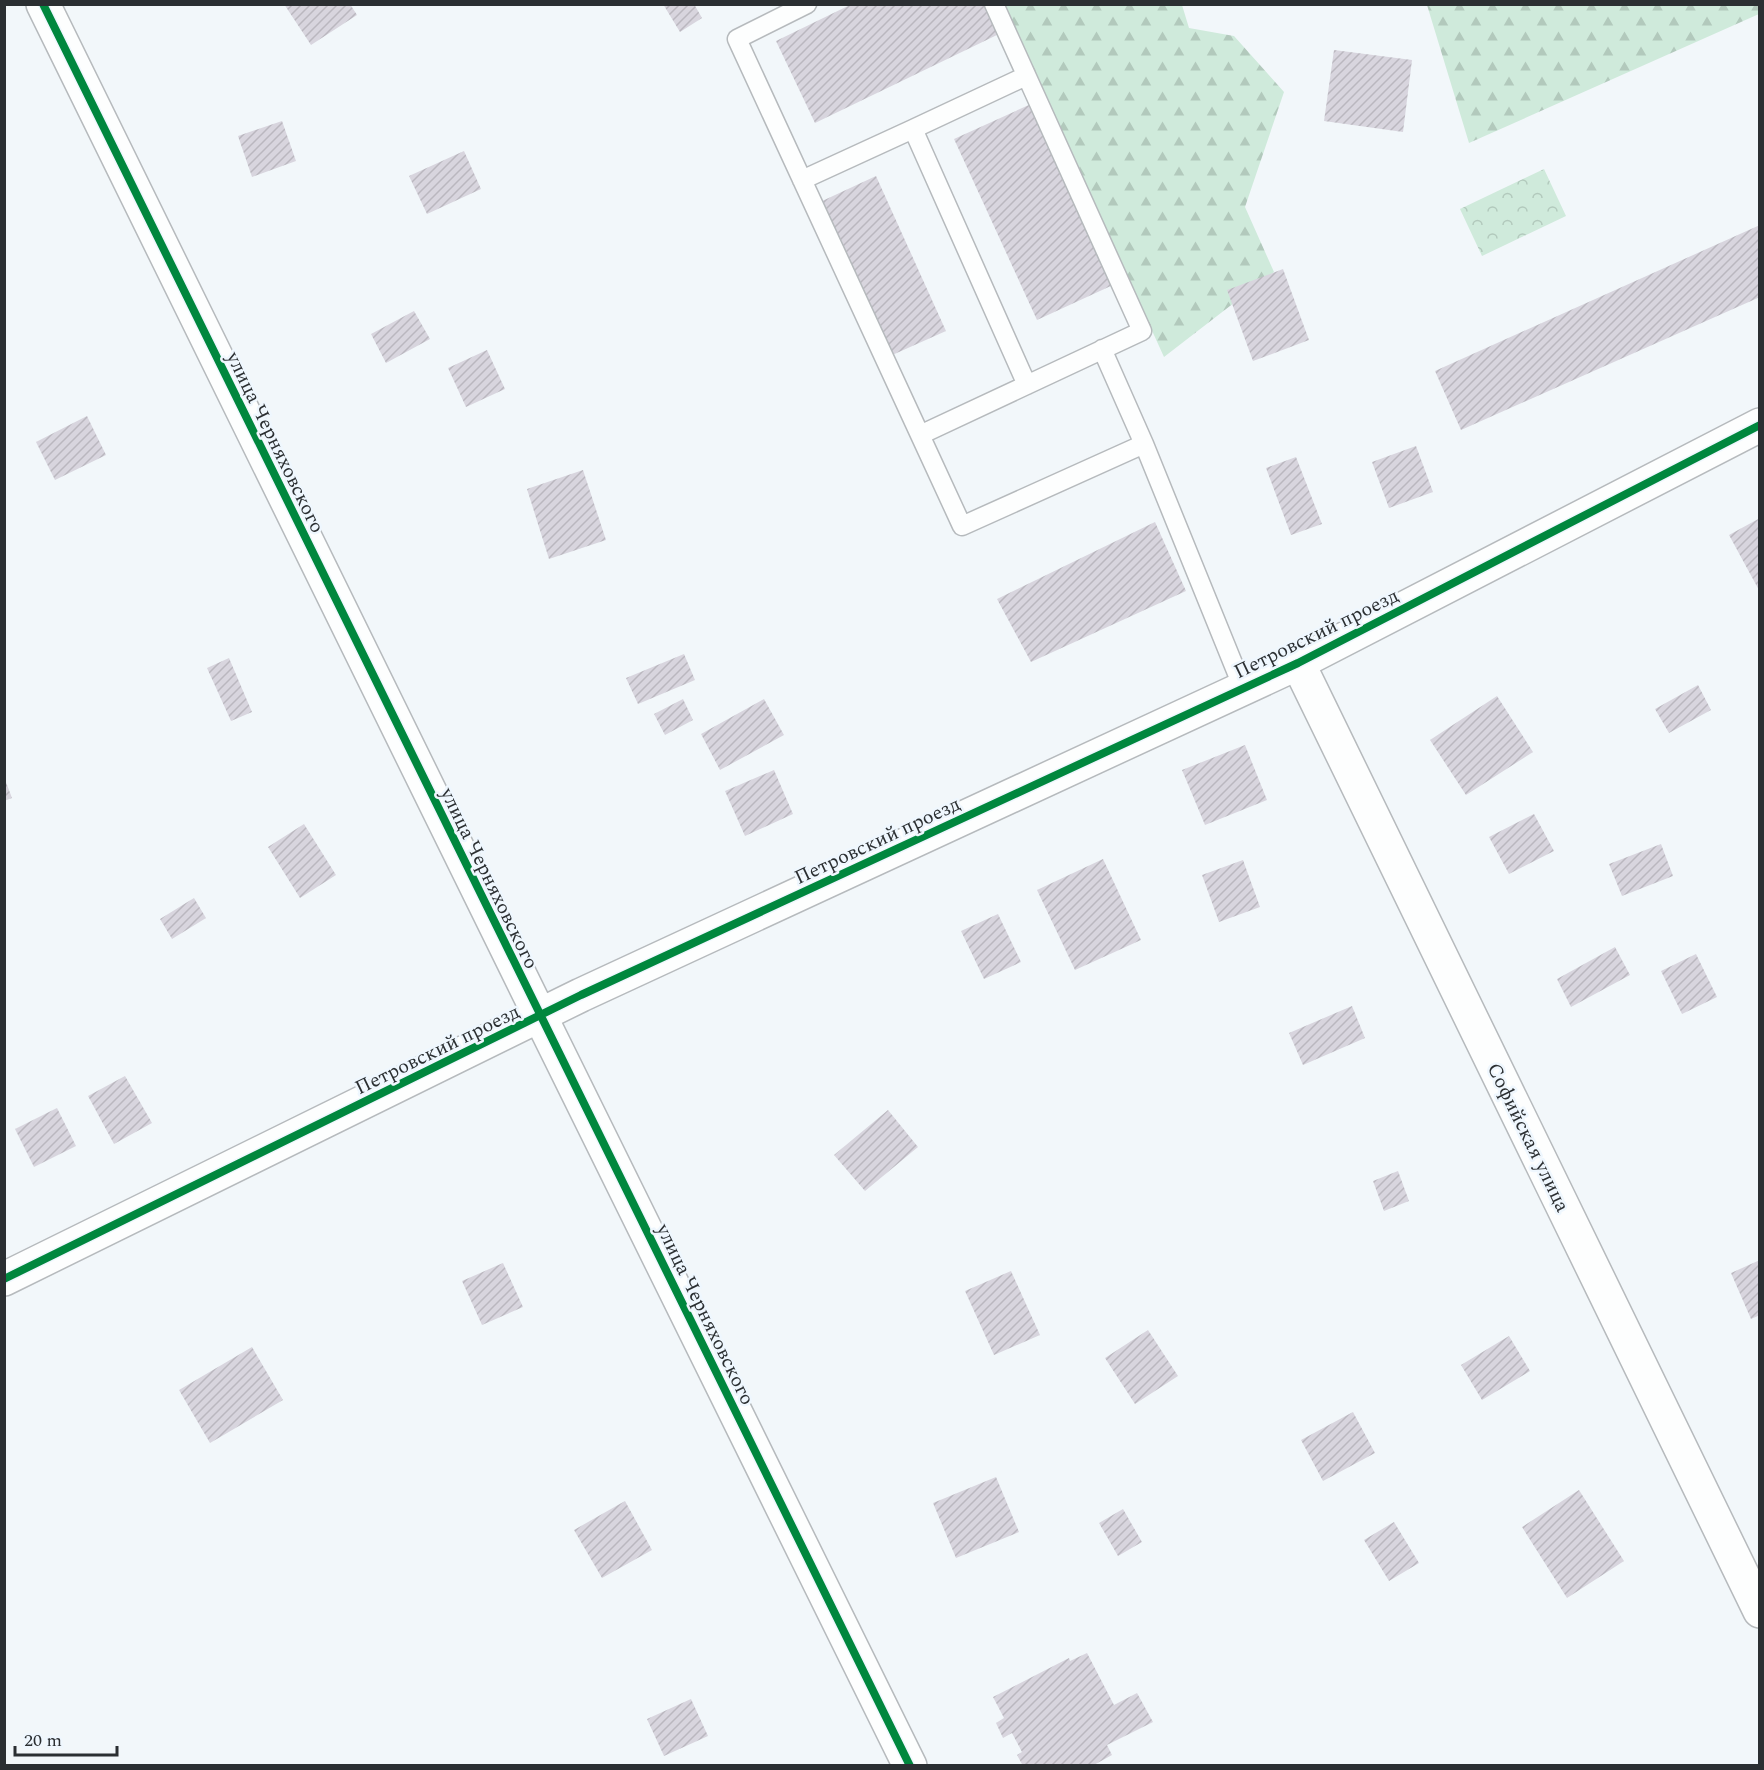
<svg xmlns="http://www.w3.org/2000/svg" width="1764" height="1770" font-family="Spectral,serif">
<style>
.forest{fill:url(#forest-firs)}
.park{fill:url(#park-crowns)}
.building{fill:url(#building-hatch)}
.lines{fill:none;stroke-linecap:round;stroke-linejoin:round}
.lane-casing{stroke:#b6babd;stroke-width:21}
.street-casing{stroke:#b6babd;stroke-width:36}
.secondary-casing{stroke:#b6babd;stroke-width:36}
.lane{stroke:#fdfefe;stroke-width:18}
.street{stroke:#fdfefe;stroke-width:33}
.secondary{stroke:#fdfefe;stroke-width:33}
.cycleway-casing{stroke:#eff7fe;stroke-width:11}
.cycleway{stroke:#00873e;stroke-width:8}
.labels{text-anchor:middle;stroke-width:5;stroke-linejoin:round;paint-order:stroke}
.street-label{font-size:20px;fill:#2b2f32;stroke:#eff7fe}
</style>
<defs>
<pattern id="forest-firs" width="22" height="20" patternUnits="userSpaceOnUse" patternTransform="scale(1.5)"><rect width="22" height="20" fill="#cfeadb"/><path d="M5 1l3.5 6h-7zM16 11l3.5 6h-7z" fill="#b2c9bc"/></pattern>
<pattern id="park-crowns" width="20" height="18" patternUnits="userSpaceOnUse" patternTransform="scale(1.5)"><rect width="20" height="18" fill="#cfeadb"/><path d="M2 6a3 3 0 1 1 6 0M12 15a3 3 0 1 1 6 0" fill="none" stroke="#b2c9bc"/></pattern>
<pattern id="building-hatch" width="6" height="6" patternUnits="userSpaceOnUse" patternTransform="scale(1.5)"><rect width="6" height="6" fill="#d8d5de"/><path d="M-1 1l2-2M0 6l6-6M5 7l2-2" fill="none" stroke="#bab7bf"/></pattern>
</defs>
<rect width="100%" height="100%" fill="#f2f7fa"/>
<path class="forest" d="M 1759,4 L 1759,14 L 1469,143 L 1427,5 Z
M 1004,5 L 1182,5 L 1189,28 L 1234,36 L 1284,92 L 1245,207 L 1274,272 L 1164,357 Z"/>
<path class="park" d="M 1544,169 L 1566,216 L 1482,256 L 1460,209 Z"/>
<path class="building" d="M 284,4 L 350,4 L 357,15 L 311,45 Z
M 663,4 L 694,4 L 702,18 L 680,32 Z
M 852,4 L 984,4 L 999,34 L 815,123 L 776,41 Z
M 1334,50 L 1412,60 L 1403,132 L 1324,121 Z
M 1031,104 L 1113,285 L 1037,320 L 954,139 Z
M 282,121 L 296,161 L 252,177 L 238,136 Z
M 464,151 L 481,189 L 427,214 L 409,176 Z
M 876,176 L 946,331 L 890,356 L 820,202 Z
M 1760,225 L 1760,297 L 1461,430 L 1435,371 Z
M 1283,269 L 1309,340 L 1253,361 L 1227,290 Z
M 414,311 L 430,339 L 386,363 L 371,334 Z
M 487,350 L 505,389 L 466,407 L 448,368 Z
M 87,416 L 106,455 L 55,480 L 36,442 Z
M 1416,446 L 1433,492 L 1389,508 L 1372,462 Z
M 1296,457 L 1322,524 L 1291,535 L 1266,468 Z
M 583,470 L 606,540 L 549,559 L 527,489 Z
M 1760,518 L 1760,592 L 1729,535 Z
M 1155,522 L 1186,591 L 1031,662 L 997,599 Z
M 684,654 L 695,680 L 638,704 L 626,678 Z
M 229,658 L 252,712 L 231,721 L 207,668 Z
M 1698,685 L 1711,710 L 1669,733 L 1655,709 Z
M 1497,696 L 1533,752 L 1466,795 L 1430,740 Z
M 683,699 L 693,720 L 665,735 L 654,714 Z
M 764,699 L 784,735 L 720,770 L 701,734 Z
M 1245,745 L 1267,800 L 1205,825 L 1182,770 Z
M 774,770 L 793,814 L 745,836 L 725,791 Z
M 4,777 L 12,798 L 4,801 Z
M 1534,814 L 1554,851 L 1509,874 L 1489,837 Z
M 304,824 L 336,875 L 300,898 L 268,847 Z
M 1661,844 L 1673,876 L 1622,896 L 1609,864 Z
M 1103,859 L 1141,940 L 1075,970 L 1037,890 Z
M 1243,860 L 1260,907 L 1219,922 L 1202,875 Z
M 194,898 L 206,918 L 172,939 L 160,919 Z
M 998,914 L 1021,962 L 984,979 L 961,931 Z
M 1615,947 L 1630,975 L 1571,1007 L 1557,979 Z
M 1696,954 L 1717,997 L 1682,1014 L 1661,971 Z
M 1352,1006 L 1365,1038 L 1303,1065 L 1289,1033 Z
M 125,1076 L 152,1123 L 114,1144 L 88,1096 Z
M 57,1108 L 76,1146 L 34,1167 L 15,1129 Z
M 888,1110 L 918,1147 L 865,1191 L 834,1155 Z
M 1398,1171 L 1409,1201 L 1384,1211 L 1373,1181 Z
M 1760,1260 L 1760,1315 L 1751,1319 L 1731,1273 Z
M 503,1263 L 523,1307 L 482,1325 L 462,1281 Z
M 1011,1271 L 1040,1335 L 994,1355 L 965,1291 Z
M 1148,1330 L 1178,1376 L 1135,1404 L 1105,1358 Z
M 1509,1336 L 1530,1371 L 1482,1400 L 1461,1365 Z
M 252,1347 L 283,1400 L 210,1443 L 179,1390 Z
M 1353,1412 L 1375,1453 L 1323,1481 L 1301,1440 Z
M 996,1477 L 1019,1532 L 956,1558 L 933,1503 Z
M 1579,1490 L 1624,1561 L 1567,1598 L 1522,1527 Z
M 625,1501 L 652,1550 L 602,1578 L 574,1530 Z
M 1123,1509 L 1142,1542 L 1118,1556 L 1099,1523 Z
M 1394,1522 L 1419,1563 L 1389,1581 L 1364,1540 Z
M 1087,1653 L 1114,1705 L 1137,1693 L 1153,1722 L 1107,1745 L 1112,1755 L 1092,1766 L 1023,1766 L 1017,1755 L 1022,1752 L 1012,1733 L 1003,1738 L 996,1723 L 1004,1718 L 993,1697 L 1069,1658 L 1070,1661 Z
M 691,1699 L 708,1736 L 664,1756 L 647,1719 Z"/>
<g class="lines">
<g class="lane-casing">
<path id="lane" d="M 807,4 L 737,39 L 920,435 L 1142,331 L 994,4
M 913,129 L 1026,76
M 802,180 L 913,129 L 1027,385
M 1102,349 L 1144,444 L 1243,688
M 920,435 L 962,526 L 1144,444"/>
</g>
<g class="street-casing">
<path id="street" d="M 1298,663 L 1760,1611
M 540,1016 L 910,1766"/>
</g>
<g class="secondary-casing">
<path id="secondary" d="M 43,4 L 540,1016
M 4,1279 L 581,995 L 1298,663 L 1760,425"/>
</g>
<use href="#lane" class="lane"/>
<use href="#street" class="street"/>
<use href="#secondary" class="secondary"/>
<g class="cycleway-casing">
<path id="cycleway" d="M 43,4 L 910,1766
M 4,1279 L 581,995 L 1298,663 L 1760,425"/>
</g>
<use href="#cycleway" class="cycleway"/>
</g>
<g class="labels">
<g class="street-label">
<text transform="translate(276 442) rotate(64)" y="7">улица Черняховского</text>
<text transform="translate(1316 633) rotate(-26)" y="7">Петровский проезд</text>
<text transform="translate(877 840) rotate(-25)" y="7">Петровский проезд</text>
<text transform="translate(490 878) rotate(64)" y="7">улица Черняховского</text>
<text transform="translate(437 1049) rotate(-26)" y="7">Петровский проезд</text>
<text transform="translate(1529 1137) rotate(64)" y="7">Софийская улица</text>
<text transform="translate(706 1314) rotate(64)" y="7">улица Черняховского</text>
</g>
</g>
<rect width="1764" height="1770" fill="none" stroke="#2b2f32" stroke-width="12"/>
<path d="M15 1746v9h102v-9" fill="none" stroke="#2b2f32" stroke-width="3"/>
<text x="24" y="1746" font-size="18" fill="#2b2f32" stroke="#eff7fe" stroke-width="4.5" paint-order="stroke">20 m</text>
</svg>
